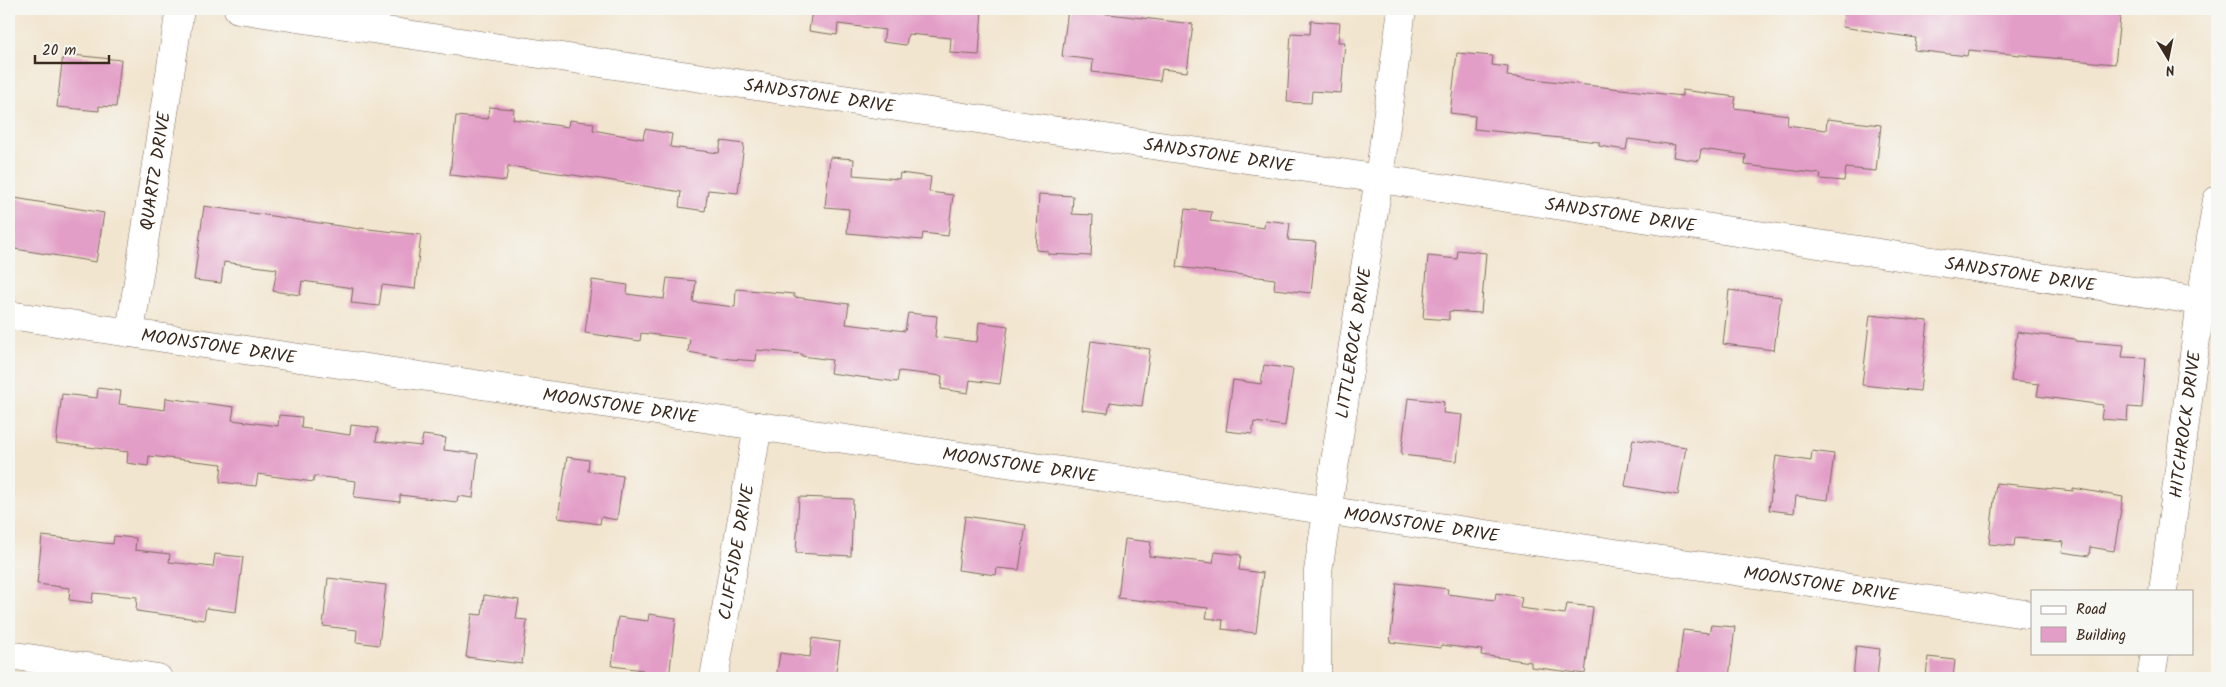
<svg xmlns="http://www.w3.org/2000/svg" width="2226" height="687" font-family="Kalam,sans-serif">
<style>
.building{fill:#e39ec7}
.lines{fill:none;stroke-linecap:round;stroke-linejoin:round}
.minor-casing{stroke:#7b6b5c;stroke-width:29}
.minor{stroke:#fff;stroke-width:28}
.labels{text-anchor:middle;stroke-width:5;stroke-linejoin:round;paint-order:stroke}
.street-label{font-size:18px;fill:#3b2a1e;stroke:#f6f6f2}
</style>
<rect width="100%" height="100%" fill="#f6f6f2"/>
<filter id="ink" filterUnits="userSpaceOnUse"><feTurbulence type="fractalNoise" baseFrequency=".02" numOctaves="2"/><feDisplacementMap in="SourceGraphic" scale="10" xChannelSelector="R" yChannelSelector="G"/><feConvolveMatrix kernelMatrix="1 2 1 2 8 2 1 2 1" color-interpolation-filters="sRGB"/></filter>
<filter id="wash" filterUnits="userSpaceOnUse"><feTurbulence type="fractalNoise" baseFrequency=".0096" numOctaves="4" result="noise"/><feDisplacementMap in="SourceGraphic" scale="20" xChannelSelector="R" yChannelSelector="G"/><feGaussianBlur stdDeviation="1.12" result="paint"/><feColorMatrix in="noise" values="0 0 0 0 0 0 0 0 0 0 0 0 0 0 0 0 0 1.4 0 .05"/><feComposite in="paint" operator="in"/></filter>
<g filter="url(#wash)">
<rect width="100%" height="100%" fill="#f2e5cf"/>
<g id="blocks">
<path class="building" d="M 812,9 L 982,9 L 979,55 L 950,53 L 951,38 L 908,34 L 906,45 L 883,42 L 885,30 L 838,24 L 837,35 L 809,31 Z
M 1068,9 L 1092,9 L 1092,12 L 1193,24 L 1187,72 L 1162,69 L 1160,81 L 1092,72 L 1093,60 L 1062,56 Z
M 1845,9 L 2121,9 L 2115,64 L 1968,50 L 1967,56 L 1914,50 L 1916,38 L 1842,27 Z
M 1311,21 L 1340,23 L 1338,42 L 1345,42 L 1341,93 L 1312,91 L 1311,103 L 1287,102 L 1291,33 L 1310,34 Z
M 1457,53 L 1493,56 L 1492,65 L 1508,67 L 1507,76 L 1682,96 L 1682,90 L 1736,97 L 1734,108 L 1788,115 L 1787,125 L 1826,130 L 1827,119 L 1881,125 L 1876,171 L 1846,168 L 1844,181 L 1820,179 L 1821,174 L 1745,165 L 1746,155 L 1701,149 L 1699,161 L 1673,157 L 1675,145 L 1628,139 L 1626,150 L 1599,146 L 1599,142 L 1474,129 L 1475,116 L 1450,113 Z
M 63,54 L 121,60 L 116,107 L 99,106 L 99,111 L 57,107 Z
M 490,107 L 514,109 L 513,119 L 568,127 L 569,120 L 594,123 L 593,130 L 643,139 L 645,129 L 672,134 L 670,147 L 719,153 L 721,141 L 744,144 L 738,193 L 708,190 L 705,211 L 679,207 L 681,192 L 601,179 L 508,166 L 506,181 L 450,175 L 456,116 L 488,119 Z
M 830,157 L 854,159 L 853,175 L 899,179 L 900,173 L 931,177 L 929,192 L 953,195 L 948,236 L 923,233 L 922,240 L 847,233 L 849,209 L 825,207 Z
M 1039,194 L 1073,196 L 1072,214 L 1093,215 L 1091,256 L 1048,254 L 1048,251 L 1036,250 Z
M 9,197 L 104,213 L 96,262 L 9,248 Z
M 204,206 L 360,229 L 360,228 L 421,235 L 415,289 L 382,285 L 379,306 L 351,303 L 353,288 L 302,281 L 300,295 L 273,291 L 277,269 L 224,262 L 221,283 L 194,280 Z
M 1185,209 L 1212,212 L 1210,221 L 1264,228 L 1265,220 L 1290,223 L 1288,240 L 1316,242 L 1311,293 L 1274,289 L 1275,279 L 1177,267 Z
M 1458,250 L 1486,253 L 1481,313 L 1449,311 L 1449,320 L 1423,318 L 1428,256 L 1457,259 Z
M 667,278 L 696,281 L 693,302 L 735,307 L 736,289 L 794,294 L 794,297 L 849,304 L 846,324 L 905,331 L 908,313 L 937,316 L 935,337 L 977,342 L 979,322 L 1008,326 L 1000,384 L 970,380 L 968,393 L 941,389 L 942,376 L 899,371 L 897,382 L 830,373 L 832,360 L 802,356 L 802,354 L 757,350 L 756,361 L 730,359 L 688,352 L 690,339 L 641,333 L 640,341 L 585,333 L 592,280 L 628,285 L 627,294 L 664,299 Z
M 1729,290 L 1781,297 L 1774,350 L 1723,344 Z
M 1870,315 L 1928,321 L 1920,391 L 1862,385 Z
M 2017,332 L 2075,339 L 2075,341 L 2124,345 L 2122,357 L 2146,358 L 2142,408 L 2128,407 L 2127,421 L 2101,419 L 2103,405 L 2037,396 L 2039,384 L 2011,381 Z
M 1091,341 L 1150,349 L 1142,406 L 1110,402 L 1108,413 L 1082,410 Z
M 1264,365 L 1293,369 L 1285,426 L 1254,422 L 1252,434 L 1226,431 L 1233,380 L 1261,384 Z
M 98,388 L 121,391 L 119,404 L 165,410 L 166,398 L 234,407 L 232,420 L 278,426 L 279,415 L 302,417 L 301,428 L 350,435 L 351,425 L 378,428 L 376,441 L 421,446 L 423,435 L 446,438 L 444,450 L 478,454 L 473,498 L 458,496 L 457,502 L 400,495 L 400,502 L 354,497 L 356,481 L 314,476 L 313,482 L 258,474 L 256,486 L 220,482 L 222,464 L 149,456 L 148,466 L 127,463 L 128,452 L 56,443 L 62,394 L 97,398 Z
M 1408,398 L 1444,402 L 1443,413 L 1462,415 L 1457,461 L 1401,455 Z
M 1633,439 L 1686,447 L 1678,495 L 1625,486 Z
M 1812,451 L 1834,454 L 1828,500 L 1796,496 L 1794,513 L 1769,510 L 1776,456 L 1811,461 Z
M 567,457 L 589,460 L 588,471 L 623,476 L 617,520 L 601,517 L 600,524 L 558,518 Z
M 1996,483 L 2073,491 L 2073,488 L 2123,497 L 2114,551 L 2090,547 L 2089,556 L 2062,552 L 2064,542 L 2015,538 L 2014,546 L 1989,544 Z
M 799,497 L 853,499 L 851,556 L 796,553 Z
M 965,516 L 1026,525 L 1019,570 L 997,568 L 996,575 L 958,570 Z
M 42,536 L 113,544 L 114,536 L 136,538 L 135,550 L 170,554 L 169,562 L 213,567 L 215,554 L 243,557 L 236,612 L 206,608 L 204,620 L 136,611 L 137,597 L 93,593 L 92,603 L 69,600 L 70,588 L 37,584 Z
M 1125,539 L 1151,542 L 1149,556 L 1213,563 L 1215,552 L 1241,555 L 1239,570 L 1263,573 L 1256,633 L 1222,629 L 1223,620 L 1206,618 L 1208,608 L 1118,598 Z
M 328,578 L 386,585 L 379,645 L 356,642 L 357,630 L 323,626 Z
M 1397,583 L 1448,589 L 1447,594 L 1495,600 L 1496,593 L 1522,597 L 1520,608 L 1565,614 L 1567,604 L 1593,607 L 1585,674 L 1531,667 L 1531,662 L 1481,655 L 1482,650 L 1441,645 L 1441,648 L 1390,642 Z
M 484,595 L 519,600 L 516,619 L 527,620 L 522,664 L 466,657 L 472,614 L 482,615 Z
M 649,614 L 676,618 L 669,678 L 642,678 L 643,670 L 612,666 L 618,617 L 648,621 Z
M 1711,625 L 1735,627 L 1729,678 L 1677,678 L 1683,630 L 1709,633 Z
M 812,638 L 840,642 L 835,678 L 776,678 L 780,653 L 810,657 Z
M 1856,646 L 1880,649 L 1877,678 L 1853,678 Z
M 1928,657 L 1955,660 L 1953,678 L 1926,678 Z"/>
</g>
</g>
<g filter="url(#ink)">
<use href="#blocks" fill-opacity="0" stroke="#7b6b5c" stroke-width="1"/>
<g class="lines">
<g class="minor-casing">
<g id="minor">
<path id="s1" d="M 238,9 L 2201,301"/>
<path id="s2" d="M 9,315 L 2032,615"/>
<path id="s3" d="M 130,333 L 180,9"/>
<path id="s4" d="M 2163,591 L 2201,301 L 2217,200"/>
<path d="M 9,655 L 158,678"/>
<path id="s5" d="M 714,678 L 758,426"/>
<path id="s6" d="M 1317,678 L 1318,571 L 1379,178 L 1402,9"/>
<path d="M 2151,678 L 2155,653"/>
</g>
</g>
<use href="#minor" class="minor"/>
</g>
</g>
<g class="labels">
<g class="street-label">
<text dy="6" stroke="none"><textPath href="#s1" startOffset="588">SANDSTONE DRIVE</textPath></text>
<text dy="6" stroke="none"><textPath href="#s1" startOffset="992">SANDSTONE DRIVE</textPath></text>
<text dy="6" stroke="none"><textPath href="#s3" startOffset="164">QUARTZ DRIVE</textPath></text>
<text dy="6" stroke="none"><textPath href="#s1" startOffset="1398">SANDSTONE DRIVE</textPath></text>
<text dy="6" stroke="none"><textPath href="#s1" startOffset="1802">SANDSTONE DRIVE</textPath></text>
<text dy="6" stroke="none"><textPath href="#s6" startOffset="338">LITTLEROCK DRIVE</textPath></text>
<text dy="6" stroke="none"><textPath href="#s2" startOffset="212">MOONSTONE DRIVE</textPath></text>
<text dy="6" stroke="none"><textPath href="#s2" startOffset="618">MOONSTONE DRIVE</textPath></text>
<text dy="6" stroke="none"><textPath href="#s4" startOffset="168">HITCHROCK DRIVE</textPath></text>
<text dy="6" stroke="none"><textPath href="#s2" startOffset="1022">MOONSTONE DRIVE</textPath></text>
<text dy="6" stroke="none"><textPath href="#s2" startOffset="1428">MOONSTONE DRIVE</textPath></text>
<text dy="6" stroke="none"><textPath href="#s5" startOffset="128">CLIFFSIDE DRIVE</textPath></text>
<text dy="6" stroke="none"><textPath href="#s2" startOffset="1832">MOONSTONE DRIVE</textPath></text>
</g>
</g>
<rect width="2226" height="687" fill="none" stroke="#f6f6f2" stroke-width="30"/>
<rect x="2031" y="590" width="162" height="65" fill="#f6f6f2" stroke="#aba49d"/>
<rect x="2041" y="606" width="25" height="8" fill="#ffffff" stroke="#aba49d"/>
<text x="2076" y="614" font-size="15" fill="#3b2a1e">Road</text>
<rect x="2041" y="627" width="25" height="15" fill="#e39ec7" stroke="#aba49d"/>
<text x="2076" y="640" font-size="15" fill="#3b2a1e">Building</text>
<g transform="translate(2168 58) rotate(170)" stroke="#f6f6f2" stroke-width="4" paint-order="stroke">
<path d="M0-4L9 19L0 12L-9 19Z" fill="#3b2a1e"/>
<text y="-8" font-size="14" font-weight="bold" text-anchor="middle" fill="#3b2a1e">N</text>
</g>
<path d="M35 55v8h74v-8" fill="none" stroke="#3b2a1e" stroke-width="2.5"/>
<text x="42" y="55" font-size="15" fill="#3b2a1e" stroke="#f6f6f2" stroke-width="4" paint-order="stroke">20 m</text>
</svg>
